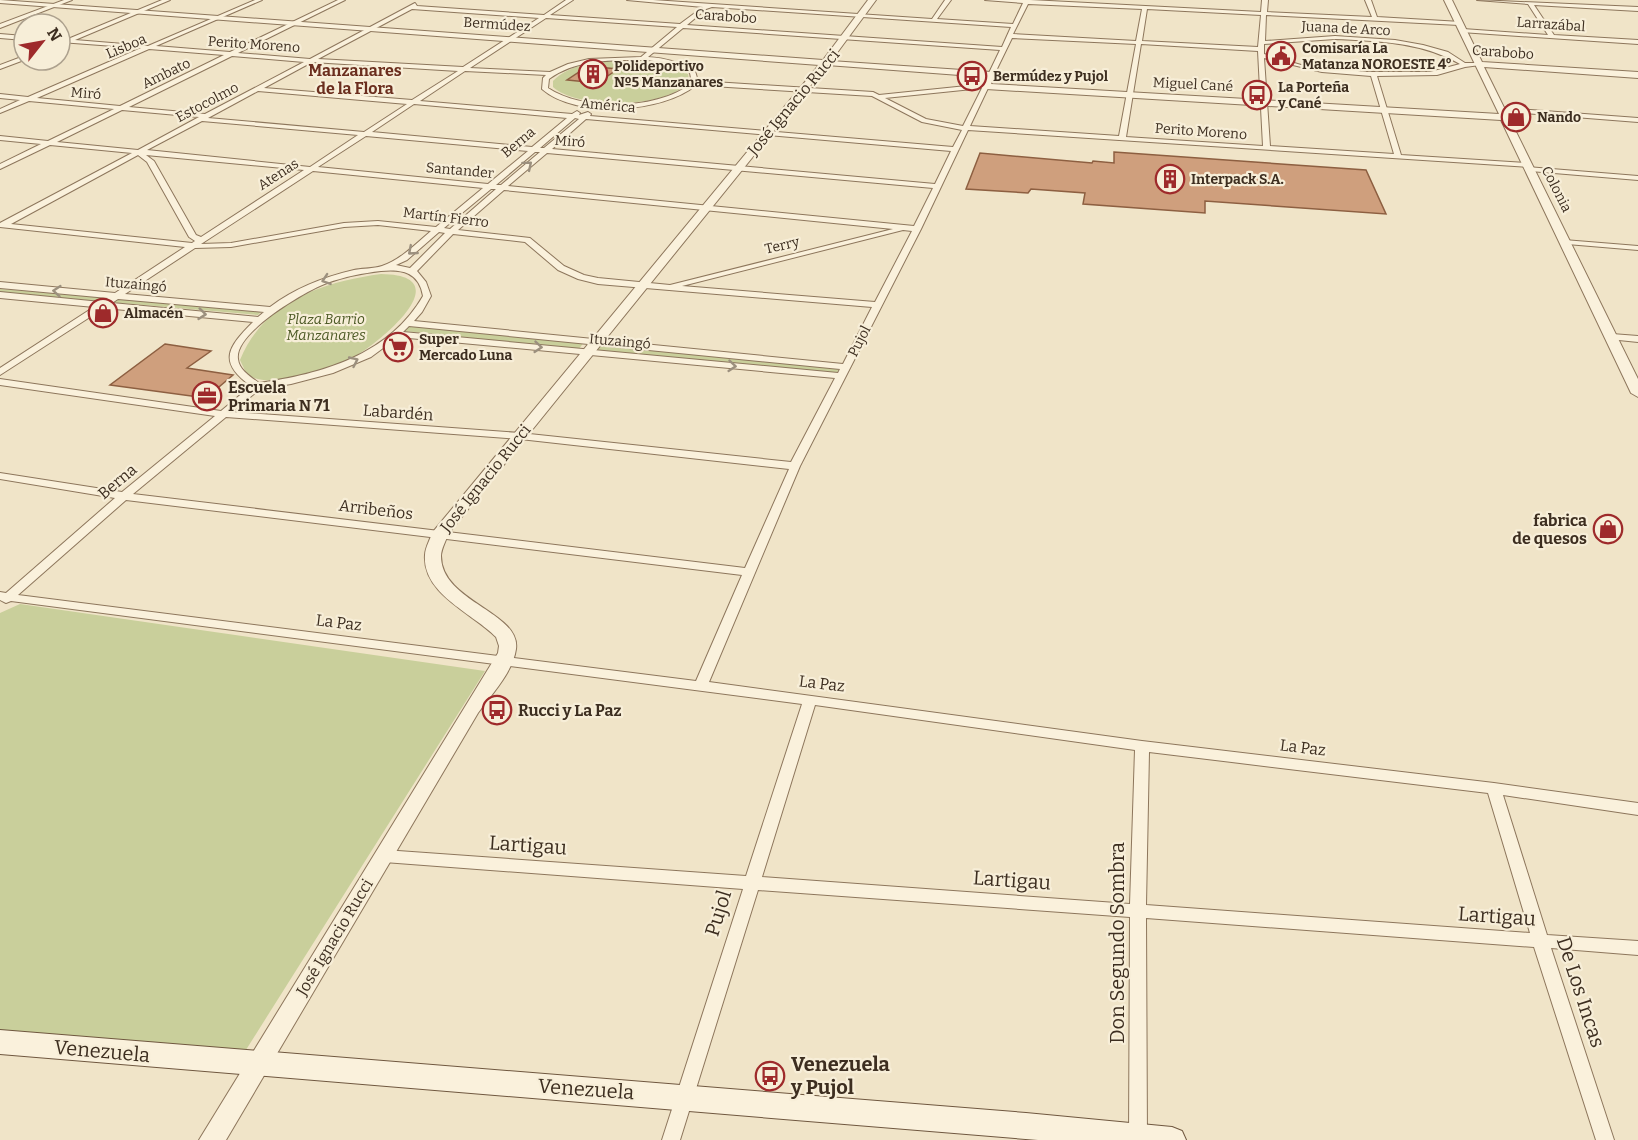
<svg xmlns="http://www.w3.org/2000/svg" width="1638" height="1140" font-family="Bitter,serif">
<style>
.green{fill:#c9cf9b}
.building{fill:#cf9f7d;stroke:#8d5f41;stroke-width:1.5}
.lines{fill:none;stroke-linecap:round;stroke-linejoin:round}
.minor-casing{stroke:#8d765c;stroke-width:2}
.tertiary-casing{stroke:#8d765c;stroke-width:2}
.secondary-casing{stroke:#6f573f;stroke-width:2}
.minor{fill:#faf1dc;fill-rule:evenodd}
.tertiary{fill:#faf1dc;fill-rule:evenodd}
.secondary{fill:#faf1dc;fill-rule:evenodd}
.oneway{stroke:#9c907e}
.labels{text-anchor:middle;stroke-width:4.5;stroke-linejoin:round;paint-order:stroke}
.far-street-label{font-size:14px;fill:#3d2e20;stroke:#f7eed8}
.far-poi-label{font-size:14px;font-weight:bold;fill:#3d2e20;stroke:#f7eed8;text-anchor:start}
.far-park-label{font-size:14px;font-style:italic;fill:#4d5a26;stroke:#f7eed8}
.far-quarter-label{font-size:16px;font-weight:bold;fill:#6b2e1e;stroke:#f7eed8}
.street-label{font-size:16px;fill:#3d2e20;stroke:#f7eed8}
.poi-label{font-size:16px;font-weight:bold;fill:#3d2e20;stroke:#f7eed8;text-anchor:start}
.near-street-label{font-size:20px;fill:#3d2e20;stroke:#f7eed8}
.near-poi-label{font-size:20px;font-weight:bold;fill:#3d2e20;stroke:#f7eed8;text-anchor:start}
</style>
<rect width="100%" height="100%" fill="#f0e4c8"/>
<path class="green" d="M 628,60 C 649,61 670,62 688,74 L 689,81 C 669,109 578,110 553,87 L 553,81 C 571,62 603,62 628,60 Z
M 381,274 C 464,275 376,346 349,360 C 332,369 311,374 292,378 C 275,380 263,383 247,375 L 240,360 C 264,301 323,282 381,274 Z
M 0,289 L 103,297 L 98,301 L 0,292 Z
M 115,298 L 262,311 L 258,315 L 109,302 Z
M 410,325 L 584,342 L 579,349 L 404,331 Z
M 599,345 L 839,368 L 837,373 L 596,350 Z
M 20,604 L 485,671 L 244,1053 L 0,1030 L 0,613 Z"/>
<path class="building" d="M 588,66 L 618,69 L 597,83 L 567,80 Z
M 1114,152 L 1366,170 L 1386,214 L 1205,201 L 1205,213 L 1083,204 L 1085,193 L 1031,189 L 1028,193 L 966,189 L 980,153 L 1092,163 L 1093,161 L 1114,163 Z
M 165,344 L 211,351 L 187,368 L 233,375 L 206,398 L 110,385 Z"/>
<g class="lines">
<g class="minor-casing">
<path id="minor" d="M 64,0 L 72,0 L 0,28 L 0,24 Z
M 162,0 L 170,0 L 75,40 L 148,46 L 255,0 L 262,0 L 156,46 L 230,52 L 338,0 L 345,0 L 238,53 L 310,59 L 415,3 L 417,6 L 544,15 L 566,0 L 573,0 L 550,15 L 680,24 L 703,7 L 627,0 L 653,0 L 932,19 L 945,0 L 951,0 L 937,19 L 1013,24 L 1023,3 L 985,0 L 1030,0 L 1261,12 L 1262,0 L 1268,0 L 1267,12 L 1372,17 L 1365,0 L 1371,0 L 1377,17 L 1461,22 L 1459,25 L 1266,15 L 1265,41 L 1335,36 L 1395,40 L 1423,45 L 1448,52 L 1465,63 L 1480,63 L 1480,65 L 1465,67 L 1437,75 L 1377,76 L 1401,155 L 1527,163 L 1531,165 L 1530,167 L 968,130 L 921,229 L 800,466 L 709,682 L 1142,741 L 1494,783 L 1638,803 L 1638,815 L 1503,795 L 1547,935 L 1638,941 L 1638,955 L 1551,948 L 1614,1140 L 1596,1140 L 1534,947 L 1146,918 L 1147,1140 L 1129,1140 L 1130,917 L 758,890 L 680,1140 L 662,1140 L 743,889 L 384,862 L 379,860 L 376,856 L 379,852 L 384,850 L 746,876 L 802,704 L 11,601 L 6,603 L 0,600 L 0,592 L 6,593 L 115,498 L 0,479 L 0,473 L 122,492 L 215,416 L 0,385 L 0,379 L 221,411 L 251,386 C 217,362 228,347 253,322 L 104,308 L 0,375 L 0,368 L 94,307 L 0,298 L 0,292 L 101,302 L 108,298 L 0,288 L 0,282 L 115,293 L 185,247 L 0,227 L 0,223 L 132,153 L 50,145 L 0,169 L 0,164 L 41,144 L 0,140 L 0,136 L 48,141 L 114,109 L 29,101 L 0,113 L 0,109 L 20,100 L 0,98 L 0,94 L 28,97 L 141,48 L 60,42 L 60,38 L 68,39 ZM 1028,4 L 1142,9 L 1136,41 L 1013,34 ZM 712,7 L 1011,27 L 1002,47 L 687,25 L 706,9 ZM 412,9 L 539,18 L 463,67 L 318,59 ZM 1147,9 L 1261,15 L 1258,47 L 1142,41 ZM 546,18 L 677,27 L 641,57 L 589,59 L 568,64 L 550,72 L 470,68 ZM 683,28 L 1000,50 L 988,75 L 991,77 L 994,75 L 1012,38 L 1136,44 L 1119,136 L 970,126 L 989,86 L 986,84 L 879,95 L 873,92 L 698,81 L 695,71 C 680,62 665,58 648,57 ZM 1335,39 C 1378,41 1422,42 1460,64 L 1430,72 L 1367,72 L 1301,65 L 1264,54 L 1264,44 ZM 1141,44 L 1258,51 L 1263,146 L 1126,137 ZM 149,49 L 224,55 L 120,106 L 37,98 ZM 232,56 L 304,62 L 205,114 L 129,107 ZM 1264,58 L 1322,72 L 1371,76 L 1394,154 L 1270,146 ZM 646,60 C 662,62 676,64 690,73 L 692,83 C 658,110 584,112 548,88 L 549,79 C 576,59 613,60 646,60 ZM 312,62 L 458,71 L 412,100 L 264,88 ZM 465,71 L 546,75 L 543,78 L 542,89 C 576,119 663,113 696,85 L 872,96 L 922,122 L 962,130 L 953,147 L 590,116 L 591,114 L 588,112 L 579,115 L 580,113 L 577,111 L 572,114 L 420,101 ZM 982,88 L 963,126 L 926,119 L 885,98 ZM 258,91 L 407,104 L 364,132 L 208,118 ZM 414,104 L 567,118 L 532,147 L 372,132 ZM 122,110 L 199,117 L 138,150 L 57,142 ZM 575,118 L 579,119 L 544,148 L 540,148 ZM 586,119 L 951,151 L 935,184 L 552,149 ZM 202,121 L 358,135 L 310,167 L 147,150 ZM 366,136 L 528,151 L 488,184 L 318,167 ZM 535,152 L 540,152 L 501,185 L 496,185 ZM 547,153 L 933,188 L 914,226 L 508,186 ZM 138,155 L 147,162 L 189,237 L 195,241 L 192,243 L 11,224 ZM 146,155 L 304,170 L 201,237 L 196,235 L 154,161 ZM 313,171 L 483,188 L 436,227 L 378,221 L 344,223 L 231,243 L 201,244 ZM 491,189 L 496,189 L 450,229 L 444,228 ZM 504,190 L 893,229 L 670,285 L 598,278 L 584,275 L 564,266 L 530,238 L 458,230 ZM 378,225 L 431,231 C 416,244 400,260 382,266 C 373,269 363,268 354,270 C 324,277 295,288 270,307 L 125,294 L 195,248 L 231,247 L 344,227 ZM 903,230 L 912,231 L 875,302 L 682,286 ZM 439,232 L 445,233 L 410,268 L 396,265 L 407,260 ZM 453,234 L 525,242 L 558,270 L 578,279 L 598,284 L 872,307 L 843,364 L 414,321 L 422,312 L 431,296 L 426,282 L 417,271 ZM 381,271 C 402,269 419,272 423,296 C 389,355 322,374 259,383 C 251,377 239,370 238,359 C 234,333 305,291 327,283 C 344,277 363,273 381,271 ZM 118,299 L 264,312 L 258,317 L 112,303 ZM 409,326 L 840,369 L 838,373 L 403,332 ZM 398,337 L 835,378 L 791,462 L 520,433 L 232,412 L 260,389 L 291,384 L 333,373 L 371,357 ZM 226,417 L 520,439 L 789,469 L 745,568 L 133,494 ZM 126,500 L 742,575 L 696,681 L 18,595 ZM 815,705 L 1135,750 L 1130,904 L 762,877 ZM 1149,752 L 1488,793 L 1530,933 L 1146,905 Z
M 1477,0 L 1638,7 L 1638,11 L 1534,5 L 1554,35 L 1638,40 L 1638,44 L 1461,32 L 1463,29 L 1548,35 L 1528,4 Z
M 0,34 L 24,36 L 24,40 L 0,38 Z
M 24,56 L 24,60 L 0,69 L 0,65 Z
M 1502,108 L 1638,118 L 1638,122 L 1500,111 L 1499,110 Z
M 1527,167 L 1638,176 L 1638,180 L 1530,171 L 1526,169 Z
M 1564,240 L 1638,246 L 1638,250 L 1567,244 L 1563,242 Z
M 1612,334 L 1638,336 L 1638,342 L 1609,339 L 1609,335 Z"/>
</g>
<g class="tertiary-casing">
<path id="tertiary" d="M 0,0 L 823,60 L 868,0 L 876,0 L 831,61 L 991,72 L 995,75 L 991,84 L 1499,114 L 1444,0 L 1452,0 L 1482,62 L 1638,72 L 1638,78 L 1484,67 L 1638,379 L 1638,397 L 1631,393 L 1501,120 L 986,89 L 982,86 L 986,77 L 827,65 L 448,534 C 446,541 441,549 441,556 C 441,602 521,612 516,649 C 513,672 491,695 478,713 L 226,1140 L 199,1140 L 498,653 L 499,646 L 496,637 C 474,614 422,594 425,555 C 425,548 430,540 432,533 L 819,65 L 0,3 Z"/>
</g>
<g class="secondary-casing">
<path id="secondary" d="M 0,1030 L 1026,1113 L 1172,1127 L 1182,1131 L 1186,1140 L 1038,1140 L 0,1054 Z"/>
</g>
<use href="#minor" class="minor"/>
<use href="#tertiary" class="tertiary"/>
<use href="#secondary" class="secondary"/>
</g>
<defs><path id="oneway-chevron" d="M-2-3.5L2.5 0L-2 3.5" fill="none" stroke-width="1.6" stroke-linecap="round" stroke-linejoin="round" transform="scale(1.5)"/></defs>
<g class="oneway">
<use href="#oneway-chevron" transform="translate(528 165) rotate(-40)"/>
<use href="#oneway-chevron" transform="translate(412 251) rotate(139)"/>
<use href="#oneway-chevron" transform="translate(326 280) rotate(161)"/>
<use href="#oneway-chevron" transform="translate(57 291) rotate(-175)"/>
<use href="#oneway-chevron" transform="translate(202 314) rotate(6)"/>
<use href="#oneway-chevron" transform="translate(538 347) rotate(5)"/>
<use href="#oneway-chevron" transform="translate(354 361) rotate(-25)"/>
<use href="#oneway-chevron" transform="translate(732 366) rotate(5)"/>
</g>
<defs>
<g id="civic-ring" transform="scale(1.5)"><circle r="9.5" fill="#f7eed8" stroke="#9e2a2b" stroke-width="1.5"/><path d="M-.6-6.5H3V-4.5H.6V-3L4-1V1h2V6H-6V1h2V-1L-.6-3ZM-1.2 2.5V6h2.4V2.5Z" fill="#9e2a2b"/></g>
<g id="building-ring" transform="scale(1.5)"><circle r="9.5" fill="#f7eed8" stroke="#9e2a2b" stroke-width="1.5"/><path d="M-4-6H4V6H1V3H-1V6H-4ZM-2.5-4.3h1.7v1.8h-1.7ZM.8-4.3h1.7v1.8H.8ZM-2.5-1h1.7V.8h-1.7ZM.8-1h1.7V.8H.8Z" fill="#9e2a2b"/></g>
<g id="bus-ring" transform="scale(1.5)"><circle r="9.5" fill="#f7eed8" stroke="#9e2a2b" stroke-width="1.5"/><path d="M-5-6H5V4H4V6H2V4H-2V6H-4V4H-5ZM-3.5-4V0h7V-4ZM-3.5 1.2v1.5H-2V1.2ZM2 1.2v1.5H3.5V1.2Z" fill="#9e2a2b"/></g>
<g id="shop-ring" transform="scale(1.5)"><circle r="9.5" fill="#f7eed8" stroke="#9e2a2b" stroke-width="1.5"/><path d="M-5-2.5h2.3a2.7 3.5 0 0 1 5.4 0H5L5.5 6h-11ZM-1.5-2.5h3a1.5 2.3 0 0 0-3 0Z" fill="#9e2a2b"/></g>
<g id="supermarket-ring" transform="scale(1.5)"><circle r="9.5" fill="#f7eed8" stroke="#9e2a2b" stroke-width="1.5"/><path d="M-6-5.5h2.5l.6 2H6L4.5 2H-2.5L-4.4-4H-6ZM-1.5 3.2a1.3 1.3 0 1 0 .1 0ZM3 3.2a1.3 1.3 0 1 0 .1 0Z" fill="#9e2a2b"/></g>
<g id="office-ring" transform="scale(1.5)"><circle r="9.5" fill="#f7eed8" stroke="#9e2a2b" stroke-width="1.5"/><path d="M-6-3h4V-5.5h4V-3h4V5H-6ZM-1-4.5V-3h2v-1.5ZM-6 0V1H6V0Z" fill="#9e2a2b"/></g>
</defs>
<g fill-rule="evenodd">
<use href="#civic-ring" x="1281" y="56"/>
<use href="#building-ring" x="593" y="74"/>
<use href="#bus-ring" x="972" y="76"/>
<use href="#bus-ring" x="1257" y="95"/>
<use href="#shop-ring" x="1516" y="117"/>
<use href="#building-ring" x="1170" y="179"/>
<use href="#shop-ring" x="103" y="313"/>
<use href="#supermarket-ring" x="398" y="347"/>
<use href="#office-ring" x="207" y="396"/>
<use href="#shop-ring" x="1608" y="529"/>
<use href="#bus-ring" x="497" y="710"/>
<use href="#bus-ring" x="770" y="1076"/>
</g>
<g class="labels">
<g class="far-street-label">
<text transform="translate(726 16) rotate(4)" y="5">Carabobo</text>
<text transform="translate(497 24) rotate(4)" y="5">Bermúdez</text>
<text transform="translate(1551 24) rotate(4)" y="5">Larrazábal</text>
<text transform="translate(1346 28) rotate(3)" y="5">Juana de Arco</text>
<text transform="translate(254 44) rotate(4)" y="5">Perito Moreno</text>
<text transform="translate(126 46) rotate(-23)" y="5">Lisboa</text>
<text transform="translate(1503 52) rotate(4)" y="5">Carabobo</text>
<text transform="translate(166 73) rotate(-26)" y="5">Ambato</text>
<text transform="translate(1193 84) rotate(3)" y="5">Miguel Cané</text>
<text transform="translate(86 93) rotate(5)" y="5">Miró</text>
<text transform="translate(207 102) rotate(-28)" y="5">Estocolmo</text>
<text transform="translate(608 105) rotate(5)" y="5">América</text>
<text transform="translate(1201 131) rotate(4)" y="5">Perito Moreno</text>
<text transform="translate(570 141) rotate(5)" y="5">Miró</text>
<text transform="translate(518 142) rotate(-40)" y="5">Berna</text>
<text transform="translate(460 170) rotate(5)" y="5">Santander</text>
<text transform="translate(278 174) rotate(-33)" y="5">Atenas</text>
<text transform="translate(1557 189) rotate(63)" y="5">Colonia</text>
<text transform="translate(446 217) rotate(7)" y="5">Martín Fierro</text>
<text transform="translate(782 245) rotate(-13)" y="5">Terry</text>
<text transform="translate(136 284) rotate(5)" y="5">Ituzaingó</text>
<text transform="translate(620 341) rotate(5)" y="5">Ituzaingó</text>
<text transform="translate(859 341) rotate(-63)" y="5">Pujol</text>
</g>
<g class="far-poi-label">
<text x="1302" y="53">Comisaría La<tspan x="1302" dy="16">Matanza NOROESTE 4°</tspan></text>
<text x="614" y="71">Polideportivo<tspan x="614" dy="16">Nº5 Manzanares</tspan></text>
<text x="993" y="81">Bermúdez y Pujol</text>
<text x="1278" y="92">La Porteña<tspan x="1278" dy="16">y Cané</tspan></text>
<text x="1537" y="122">Nando</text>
<text x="1191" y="184">Interpack S.A.</text>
<text x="124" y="318">Almacén</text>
<text x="419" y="344">Super<tspan x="419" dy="16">Mercado Luna</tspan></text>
</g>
<g class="far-park-label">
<text x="326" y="324">Plaza Barrio<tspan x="326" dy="16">Manzanares</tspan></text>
</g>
<g class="far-quarter-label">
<text x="355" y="76">Manzanares<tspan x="355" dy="18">de la Flora</tspan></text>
</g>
<g class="street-label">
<text transform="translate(793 102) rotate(-50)" y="6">José Ignacio Rucci</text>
<text transform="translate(398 412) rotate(4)" y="6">Labardén</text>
<text transform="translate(485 478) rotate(-51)" y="6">José Ignacio Rucci</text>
<text transform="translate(117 481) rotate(-40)" y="6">Berna</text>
<text transform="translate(376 509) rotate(7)" y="6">Arribeños</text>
<text transform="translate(339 622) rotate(7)" y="6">La Paz</text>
<text transform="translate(822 683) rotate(7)" y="6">La Paz</text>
<text transform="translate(1303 747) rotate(7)" y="6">La Paz</text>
<text transform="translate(334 937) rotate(-59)" y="6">José Ignacio Rucci</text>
</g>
<g class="poi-label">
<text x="228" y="393">Escuela<tspan x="228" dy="18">Primaria N 71</tspan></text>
<text x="1587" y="526" text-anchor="end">fabrica<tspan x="1587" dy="18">de quesos</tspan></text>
<text x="518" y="716">Rucci y La Paz</text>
</g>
<g class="near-street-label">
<text transform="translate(528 845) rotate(4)" y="7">Lartigau</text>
<text transform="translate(1012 880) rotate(4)" y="7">Lartigau</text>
<text transform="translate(718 913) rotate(-73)" y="7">Pujol</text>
<text transform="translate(1497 916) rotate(4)" y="7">Lartigau</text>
<text transform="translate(1117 943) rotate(-90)" y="7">Don Segundo Sombra</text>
<text transform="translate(1581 992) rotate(72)" y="7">De Los Incas</text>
<text transform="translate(102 1051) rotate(5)" y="7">Venezuela</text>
<text transform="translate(586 1089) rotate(4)" y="7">Venezuela</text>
</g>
<g class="near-poi-label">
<text x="791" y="1071">Venezuela<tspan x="791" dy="23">y Pujol</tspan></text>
</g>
</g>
<g transform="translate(42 42) rotate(59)"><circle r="28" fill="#f7eed8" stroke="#ada18e" stroke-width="1.5"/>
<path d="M0-4.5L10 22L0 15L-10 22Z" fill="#9e2a2b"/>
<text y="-9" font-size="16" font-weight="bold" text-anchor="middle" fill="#3d2e20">N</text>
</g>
</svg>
